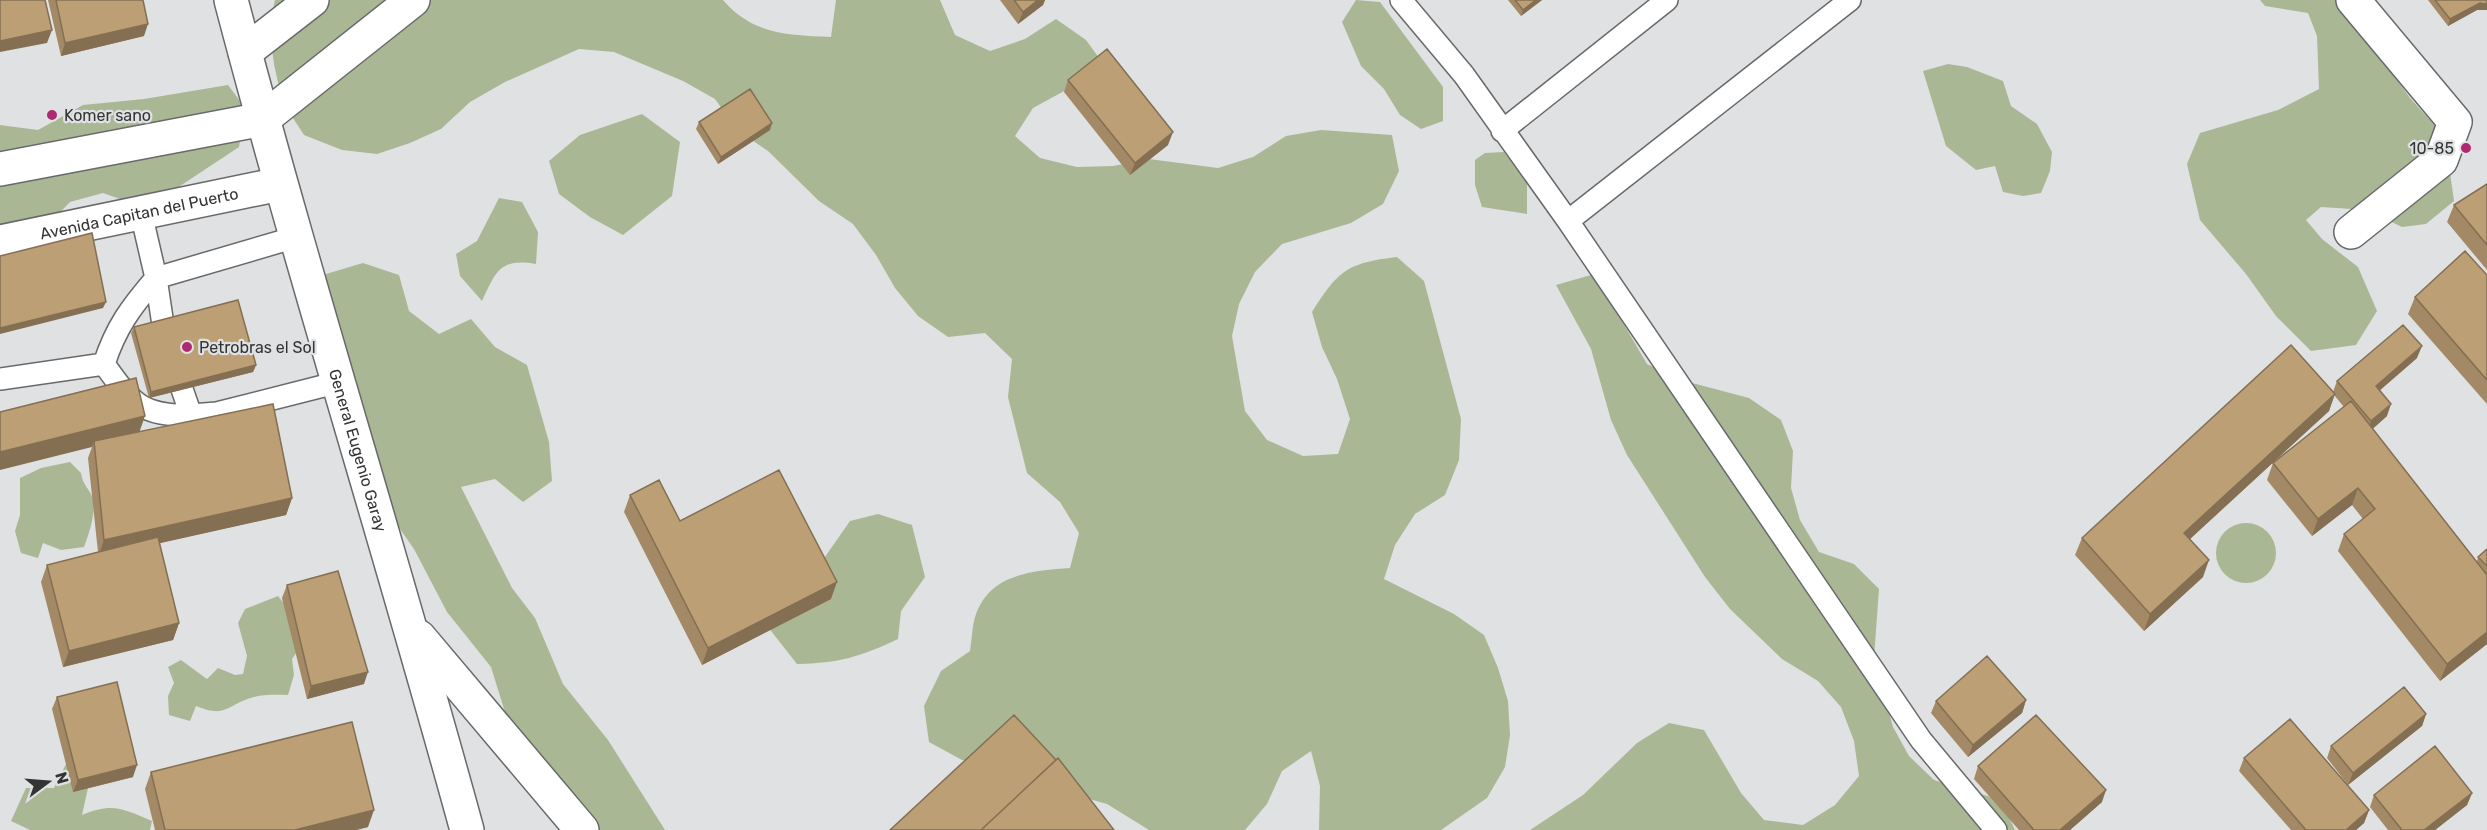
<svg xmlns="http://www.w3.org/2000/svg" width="2487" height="830" font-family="Rubik,sans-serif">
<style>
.green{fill:#aab795}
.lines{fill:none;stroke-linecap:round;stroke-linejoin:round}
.service-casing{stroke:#68696b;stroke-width:24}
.minor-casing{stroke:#68696b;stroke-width:36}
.tertiary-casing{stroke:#68696b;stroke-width:36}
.service{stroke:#fff;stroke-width:21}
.minor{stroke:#fff;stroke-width:33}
.tertiary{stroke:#fff;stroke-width:33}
.wall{fill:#a38965}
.shaded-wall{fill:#846f53}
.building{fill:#bd9f76;stroke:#846f53;stroke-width:1.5}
.poi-dot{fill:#ad2971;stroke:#e0e1e3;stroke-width:2}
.labels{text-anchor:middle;stroke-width:4.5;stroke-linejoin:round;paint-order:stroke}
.poi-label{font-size:16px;fill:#343435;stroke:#e0e1e3;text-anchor:start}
.street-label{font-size:16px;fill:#343435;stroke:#e0e1e3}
</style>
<rect width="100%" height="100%" fill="#e0e1e3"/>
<path class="green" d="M 275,0 L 723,0 C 753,35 788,35 831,37 L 836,0 L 940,0 L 955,35 L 990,51 L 1025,39 L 1056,19 L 1086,40 L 1102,62 L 1077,84 L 1033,108 L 1015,136 L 1040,158 L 1077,167 L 1113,166 L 1149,159 L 1218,168 L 1253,157 L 1286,136 L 1321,130 L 1392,135 L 1399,171 L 1383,204 L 1351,223 L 1282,244 L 1255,272 L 1239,304 L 1232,336 L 1245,411 L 1267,440 L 1303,456 L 1338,454 L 1350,419 L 1337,379 L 1322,347 L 1312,312 C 1339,270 1347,263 1397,257 L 1424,281 L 1461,419 L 1459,460 L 1445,495 L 1415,514 L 1395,545 L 1384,579 L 1454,614 L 1484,635 L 1498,668 L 1508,701 L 1510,735 L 1505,767 L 1487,798 L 1441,830 L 1319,830 L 1320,786 L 1311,751 L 1282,771 L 1267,804 L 1245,830 L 1149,830 L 1107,804 L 1068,793 L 997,764 L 962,760 L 929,742 L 924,706 L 941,671 L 970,651 C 972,639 972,625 976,614 C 991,573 1033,571 1070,568 L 1079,533 L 1060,502 L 1027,473 L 1008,397 L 1012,359 L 985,333 L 948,337 L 918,316 L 895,288 L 876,255 L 853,224 L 819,201 L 768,151 L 737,130 L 715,99 L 683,81 L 614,52 L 579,49 L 505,82 L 470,102 L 441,129 L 410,143 L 377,154 L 342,150 L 304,135 L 282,101 L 274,64 L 269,26 Z
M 1356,0 L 1380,2 L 1443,87 L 1443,121 L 1421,129 L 1400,115 L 1384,89 L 1361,66 L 1342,22 Z
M 2260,0 L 2339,0 L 2410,98 L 2445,137 L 2454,201 L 2426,224 L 2402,227 L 2367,210 L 2321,207 L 2306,220 L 2322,239 L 2358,267 L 2377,311 L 2356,345 L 2311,351 L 2276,316 L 2246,274 L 2200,220 L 2187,164 L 2200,133 L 2278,110 L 2319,89 L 2317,36 L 2308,13 L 2265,6 Z
M 1948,64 L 1967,67 L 2003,81 L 2011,106 L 2037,124 L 2052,152 L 2050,171 L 2041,193 L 2023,196 L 2003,192 L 1995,166 L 1976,170 L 1946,146 L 1923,71 Z
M 228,85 L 246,109 L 239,147 L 174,190 L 137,205 L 103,193 L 70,202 L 45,228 L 0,250 L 0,125 L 38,130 L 83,105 L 144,99 Z
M 642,114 L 680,142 L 672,196 L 623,235 L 590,217 L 559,194 L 549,161 L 580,135 Z
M 1504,152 L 1527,182 L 1527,214 L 1482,207 L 1475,185 L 1475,160 L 1485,153 Z
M 499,198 L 522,202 L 538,232 L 536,264 C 500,258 496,271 482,301 L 460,276 L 456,254 L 477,241 Z
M 363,263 L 399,275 L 409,311 L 439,334 L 471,319 L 495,347 L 527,365 L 549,442 L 552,481 L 523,502 L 495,479 L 461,487 L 512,588 L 535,618 L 563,684 L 608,740 L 665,830 L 586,830 L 513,738 L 491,667 L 447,612 L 414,549 L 393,519 L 323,307 L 326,274 Z
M 1591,275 L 1612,304 L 1647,364 L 1681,380 L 1749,398 L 1781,420 L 1793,451 L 1791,488 L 1800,520 L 1819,552 L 1854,564 L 1879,589 L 1874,658 L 1893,727 L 1909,756 L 1934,780 L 2001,800 L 2015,830 L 1530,830 L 1583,795 L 1637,743 L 1669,723 L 1704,730 L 1741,793 L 1764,820 L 1803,825 L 1835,805 L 1859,776 L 1854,741 L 1841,707 L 1818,681 L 1782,659 L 1730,609 L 1705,577 L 1627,455 L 1611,420 L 1591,349 L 1556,285 Z
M 70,462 L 81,473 C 83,486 90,489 93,499 C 96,513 89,534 84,547 L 61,550 L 43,543 L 38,558 L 21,553 L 15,531 L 20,515 L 20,478 L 41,468 Z
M 878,514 L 912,525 L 925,577 L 901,611 L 898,639 C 860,657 839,663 797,664 L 760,617 L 820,564 L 850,521 Z
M2216 553a30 30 0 1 1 60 0a30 30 0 1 1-60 0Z
M 278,596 L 304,628 L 301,646 L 292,659 L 294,675 L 288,695 C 277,695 266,694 254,697 C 227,704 227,719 196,706 L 190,721 L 169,715 L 168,696 L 174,683 L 168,667 L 181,660 L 207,679 L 218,668 L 235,675 L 243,674 L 247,656 L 238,623 L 245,609 Z
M 66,764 L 88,788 L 82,815 C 113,802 123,809 152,821 L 150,830 L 30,830 L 11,821 L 26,788 L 54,788 Z"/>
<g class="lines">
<g class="service-casing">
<path id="service" d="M 1401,0 L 1464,75 L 1568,221 L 1921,740 L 1996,830
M 1502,131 L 1667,0
M 1568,221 L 1850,0
M 163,325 L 156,278 L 296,237
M 104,364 C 132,403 141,416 191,415
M 0,379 L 104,364 C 116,327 131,307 156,278 L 141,213
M 182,389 L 191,415 L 217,413 L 339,382"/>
</g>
<g class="minor-casing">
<g id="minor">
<path d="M 245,52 L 312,0"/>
<path d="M 0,169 L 263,119 L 413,0"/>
<path d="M 2351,232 L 2441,160 L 2455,122 L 2353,0"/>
<path id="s1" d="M 0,242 L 280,184"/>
</g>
</g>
<g class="tertiary-casing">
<g id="tertiary">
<path id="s2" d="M 231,0 C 304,278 391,552 467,830"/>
<path d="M 419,637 L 582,830"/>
</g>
</g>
<use href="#service" class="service"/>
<use href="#minor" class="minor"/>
<use href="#tertiary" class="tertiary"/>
</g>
<path class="wall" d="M 48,0 L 143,0 L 144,36 L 61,56 Z
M 1000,0 L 1045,0 L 1043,5 L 1018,24 Z
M 1508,0 L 1542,0 L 1521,16 Z
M 2428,0 L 2487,0 L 2487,10 L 2477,10 L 2448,26 Z
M 1068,80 L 1168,145 L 1130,175 L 1064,92 Z
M 699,122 L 770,130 L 718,164 L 696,129 Z
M 2487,184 L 2487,270 L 2447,222 L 2454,205 Z
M 2487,275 L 2487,404 L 2408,314 L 2415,297 Z
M 134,327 L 256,365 L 253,372 L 149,398 L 131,333 Z
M 2417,358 L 2380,390 L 2387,416 L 2372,429 L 2477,562 L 2478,557 L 2487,549 L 2487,644 L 2440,681 L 2338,551 L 2344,534 L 2363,519 L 2352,505 L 2312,536 L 2267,480 L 2273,463 L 2344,407 L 2334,395 L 2329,411 L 2190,539 L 2203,577 L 2144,631 L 2075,555 L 2082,538 L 2333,392 L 2337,381 Z
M 0,412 L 139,432 L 292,498 L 286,515 L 159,543 L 179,623 L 173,640 L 63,667 L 41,582 L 47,565 L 98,552 L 88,458 L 92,447 Z
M 630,495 L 680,521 L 831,599 L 702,665 L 624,512 Z
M 287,585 L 364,684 L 307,699 L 282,598 Z
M 57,697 L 133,777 L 73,792 L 52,709 Z
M 2026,700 L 2022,713 L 1968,757 L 1931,713 L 1936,701 Z
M 2426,714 L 2422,726 L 2348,785 L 2327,758 L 2331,746 Z
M 2244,758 L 2369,810 L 2364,823 L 2356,830 L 2291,830 L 2239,771 Z
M 1978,766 L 2102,802 L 2070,830 L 2019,830 L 1974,779 Z
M 151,772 L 368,827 L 356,830 L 155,830 L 145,789 Z
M 2472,793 L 2467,805 L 2435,830 L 2388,830 L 2370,807 L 2374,795 Z"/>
<path class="shaded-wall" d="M 1038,0 L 1045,0 L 1043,5 L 1018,24 L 1023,12 Z
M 1536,0 L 1542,0 L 1521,16 L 1523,10 Z
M 2480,3 L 2487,4 L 2487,10 L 2477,10 L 2448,26 L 2450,19 Z
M 148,24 L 144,36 L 61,56 L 65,43 Z
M 52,30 L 47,43 L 0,52 L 0,41 Z
M 772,123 L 770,130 L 718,164 L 721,157 Z
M 1173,132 L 1168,145 L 1130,175 L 1135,163 Z
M 106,302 L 103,308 L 0,334 L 0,328 Z
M 2422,346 L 2417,358 L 2371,398 L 2376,386 Z
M 256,365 L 253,372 L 149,398 L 151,392 Z
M 2335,394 L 2329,411 L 2178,550 L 2184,533 Z
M 2391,404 L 2387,416 L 2367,434 L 2371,421 Z
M 145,416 L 138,436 L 94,441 L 92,447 L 0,470 L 0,452 Z
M 2358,488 L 2352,505 L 2312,536 L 2318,519 Z
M 292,498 L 286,515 L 98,557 L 104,540 Z
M 2209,560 L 2203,577 L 2144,631 L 2150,614 Z
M 837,582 L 831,599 L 702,665 L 708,648 Z
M 179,623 L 173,640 L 63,667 L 69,651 Z
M 2487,632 L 2487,644 L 2440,681 L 2447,664 Z
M 368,672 L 364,684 L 307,699 L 311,686 Z
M 2026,700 L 2022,713 L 1968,757 L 1973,745 Z
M 2426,714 L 2422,726 L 2348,785 L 2353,773 Z
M 137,765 L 133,777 L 73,792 L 78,780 Z
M 2106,790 L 2102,802 L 2070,830 L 2060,830 Z
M 2472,793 L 2467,805 L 2435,830 L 2424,830 Z
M 374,810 L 368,827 L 356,830 L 295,830 Z
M 2369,810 L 2364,823 L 2356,830 L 2346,830 Z"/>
<path class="building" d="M 0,0 L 45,0 L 52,30 L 0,41 Z
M 56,0 L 143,0 L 148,24 L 65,43 Z
M 1014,0 L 1038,0 L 1023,12 Z
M 1515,0 L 1536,0 L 1523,10 Z
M 2435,0 L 2487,0 L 2487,4 L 2480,3 L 2450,19 Z
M 1107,49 L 1173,132 L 1135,163 L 1068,80 Z
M 750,89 L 772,123 L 721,157 L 699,122 Z
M 2487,184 L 2487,245 L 2454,205 Z
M 92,233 L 106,302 L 0,328 L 0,256 Z
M 2465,251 L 2487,275 L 2487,380 L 2415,297 Z
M 238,300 L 256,365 L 151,392 L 134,327 Z
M 2403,325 L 2422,346 L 2376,386 L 2391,404 L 2371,421 L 2337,381 Z
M 2291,345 L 2335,394 L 2184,533 L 2209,560 L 2150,614 L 2082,538 Z
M 136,378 L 145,416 L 0,452 L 0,412 Z
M 2351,401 L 2487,575 L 2487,632 L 2447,664 L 2344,534 L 2375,509 L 2358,488 L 2318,519 L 2273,463 Z
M 273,404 L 292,498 L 104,540 L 94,441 Z
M 779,470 L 837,582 L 708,648 L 630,495 L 659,480 L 680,521 Z
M 158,537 L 179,623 L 69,651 L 47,565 Z
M 2487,549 L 2487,566 L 2478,557 Z
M 338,571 L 368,672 L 311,686 L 287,585 Z
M 1987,656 L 2026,700 L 1973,745 L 1936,701 Z
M 117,682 L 137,765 L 78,780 L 57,697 Z
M 2404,687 L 2426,714 L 2353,773 L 2331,746 Z
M 1014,715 L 1056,760 L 981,830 L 890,830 Z
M 2036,715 L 2106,790 L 2060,830 L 2034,830 L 1978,766 Z
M 2290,719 L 2369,810 L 2346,830 L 2306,830 L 2244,758 Z
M 352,722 L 374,810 L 295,830 L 165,830 L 151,772 Z
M 2435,746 L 2472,793 L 2424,830 L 2402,830 L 2374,795 Z
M 1058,758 L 1114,830 L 981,830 Z"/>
<g class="poi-dot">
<circle cx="52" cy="115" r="6"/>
<circle cx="2466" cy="148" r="6"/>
<circle cx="187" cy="347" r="6"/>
</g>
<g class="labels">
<g class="poi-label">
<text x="64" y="121">Komer sano</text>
<text x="2454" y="154" text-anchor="end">10-85</text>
<text x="199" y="353">Petrobras el Sol</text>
</g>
<g class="street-label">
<text dy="6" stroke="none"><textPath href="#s1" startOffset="142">Avenida Capitan del Puerto</textPath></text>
<text dy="6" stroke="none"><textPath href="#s2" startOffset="468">General Eugenio Garay</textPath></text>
</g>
</g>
<g transform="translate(48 782) rotate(74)" stroke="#e0e1e3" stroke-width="4.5" paint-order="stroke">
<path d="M0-4.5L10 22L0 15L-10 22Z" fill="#343435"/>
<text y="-9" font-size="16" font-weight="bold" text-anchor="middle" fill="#343435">N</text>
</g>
</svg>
